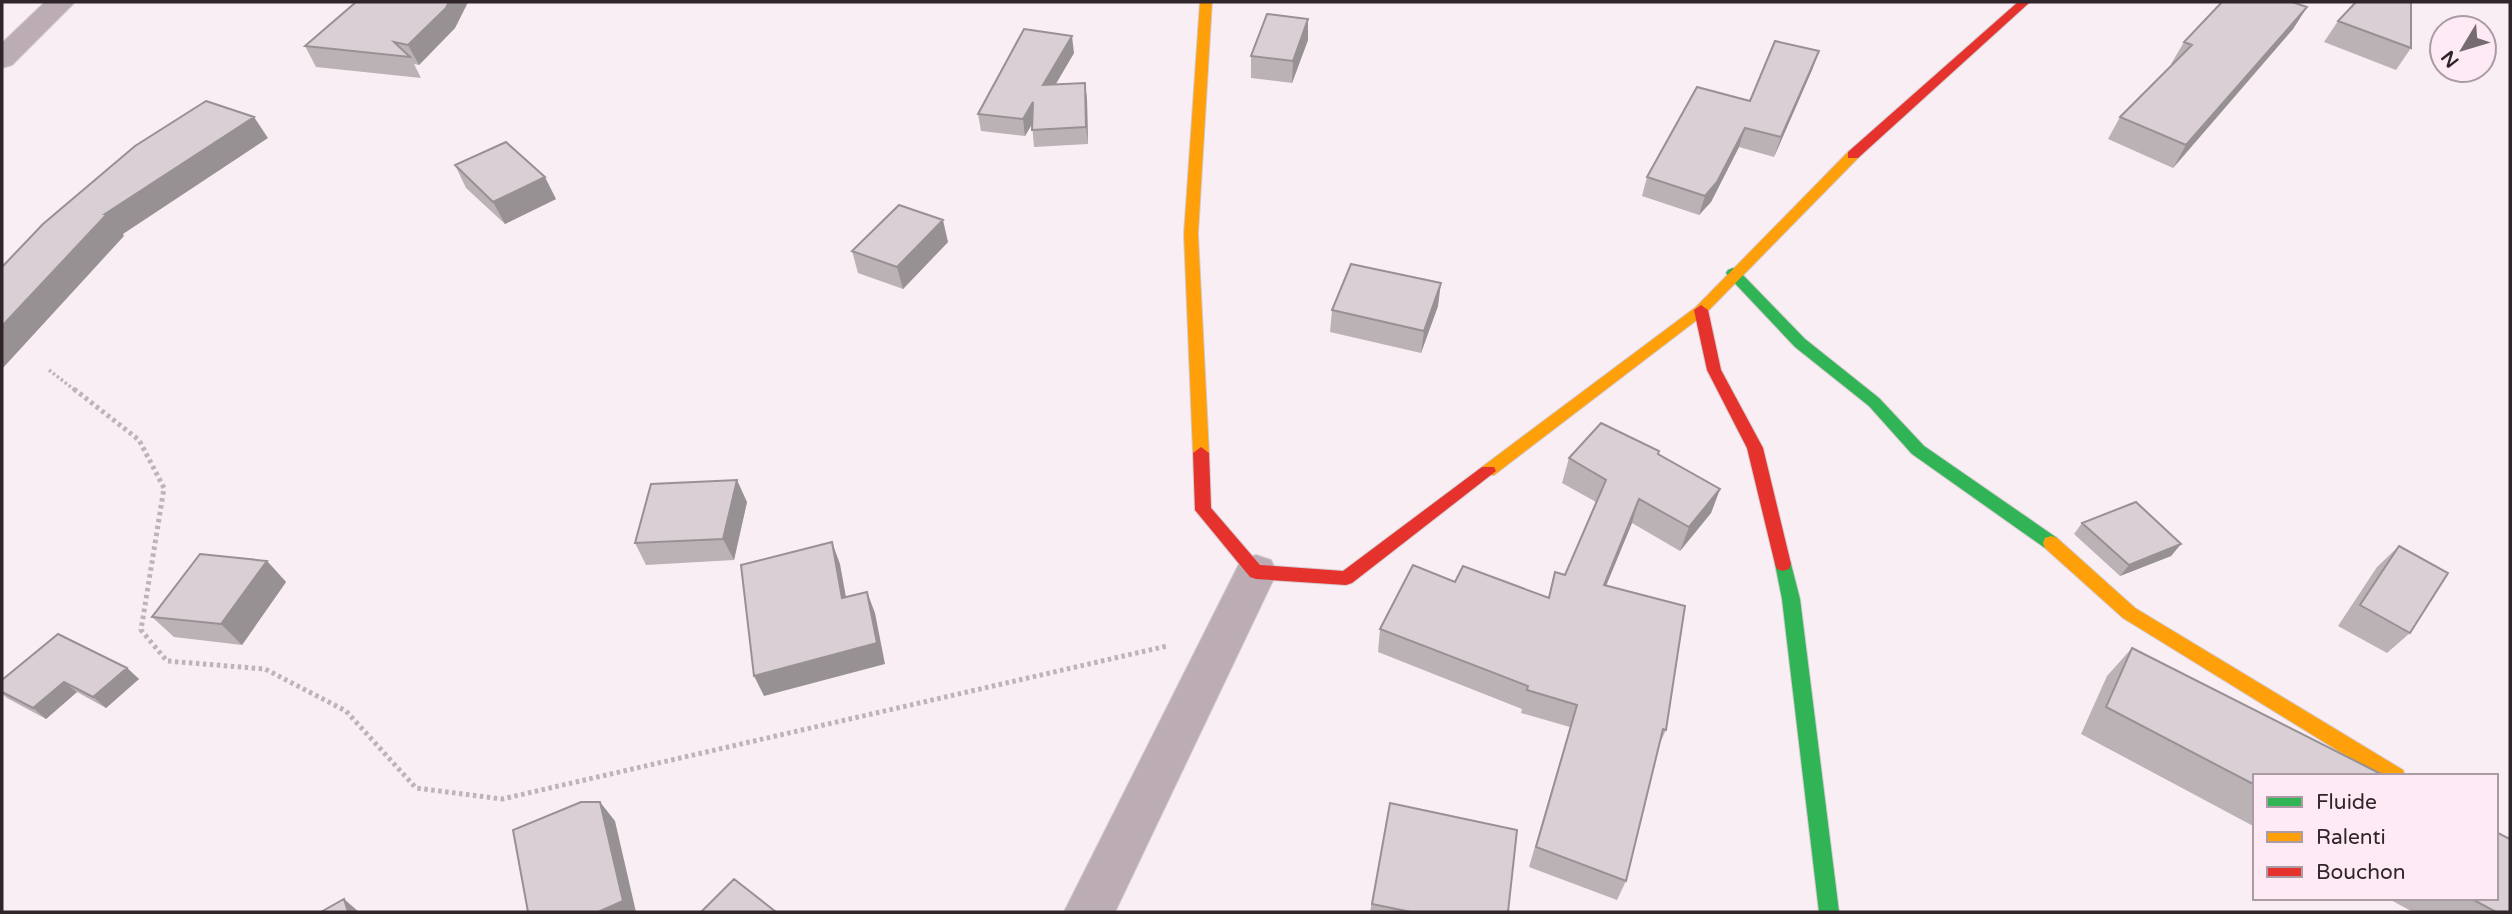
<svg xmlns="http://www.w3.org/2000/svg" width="2512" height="914" font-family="'Varela Round',sans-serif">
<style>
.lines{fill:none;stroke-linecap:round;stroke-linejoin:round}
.street-casing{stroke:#d4cbd0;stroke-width:2}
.fast-casing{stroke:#d4cbd0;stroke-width:2}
.slow-casing{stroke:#d4cbd0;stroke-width:2}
.jam-casing{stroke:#d4cbd0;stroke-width:2}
.path-far1{stroke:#bfb3ba;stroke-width:3.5;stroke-dasharray:2.5 2.5;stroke-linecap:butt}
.path{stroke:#bfb3ba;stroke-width:5;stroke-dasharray:3.5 3.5;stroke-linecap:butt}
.street{fill:#bcadb5;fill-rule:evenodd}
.fast{fill:#30b455;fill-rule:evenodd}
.slow{fill:#ff9f0a;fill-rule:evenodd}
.jam{fill:#e5322d;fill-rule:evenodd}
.wall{fill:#bbb2b6}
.shaded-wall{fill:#989194}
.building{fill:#d9cfd4;stroke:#989194;stroke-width:2}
</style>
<rect width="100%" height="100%" fill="#f9eef4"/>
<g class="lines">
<g class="street-casing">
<path id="street" d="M 45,2 L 75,2 L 12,65 L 2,68 L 2,43 Z
M 1256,555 L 1271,560 L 1277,572 L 1115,912 L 1064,912 L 1241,560 Z"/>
</g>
<g class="fast-casing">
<path id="fast" d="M 1733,268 L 1738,270 L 1805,339 L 1879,398 L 1924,446 L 2057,538 L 2059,543 L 2057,548 L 2045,548 L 1912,454 L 1869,406 L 1795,347 L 1728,276 L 1726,273 L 1728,270 Z
M 1783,557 L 1789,559 L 1791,564 L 1800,599 L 1839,912 L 1819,912 L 1782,599 L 1775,564 L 1777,559 Z"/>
</g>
<g class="slow-casing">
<path id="slow" d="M 1200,2 L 1212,2 L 1198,234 L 1209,453 L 1201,459 L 1193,453 L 1184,234 Z
M 1853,151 L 1859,155 L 1858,158 L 1706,313 L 1494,475 L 1482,475 L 1480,471 L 1482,467 L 1696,307 L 1848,152 Z
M 2051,536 L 2057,538 L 2135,608 L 2403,770 L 2405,776 L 2379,776 L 2123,618 L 2045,548 L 2043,543 L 2045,538 Z"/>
</g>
<g class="jam-casing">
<path id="jam" d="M 2018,2 L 2030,2 L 1858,158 L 1848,158 L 1848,152 Z
M 1701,305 L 1708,310 L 1721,370 L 1763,448 L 1791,564 L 1789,569 L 1783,571 L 1777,569 L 1775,564 L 1747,448 L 1707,370 L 1694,310 Z
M 1201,447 L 1209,453 L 1211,508 L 1260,565 L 1343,571 L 1482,467 L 1494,467 L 1496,471 L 1352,583 L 1346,585 L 1256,579 L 1250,577 L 1195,510 L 1193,453 Z"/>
</g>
<path class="path-far1" d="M 49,370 L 76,391"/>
<path class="path" d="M 74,389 L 139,440 L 164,488 L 141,630 L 167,661 L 265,669 L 346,711 L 416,788 L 502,799 L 1167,646"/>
<use href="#street" class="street"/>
<use href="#fast" class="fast"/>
<use href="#slow" class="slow"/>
<use href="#jam" class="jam"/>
</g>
<path class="wall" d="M 356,2 L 468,2 L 455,28 L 419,65 L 414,64 L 421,78 L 316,67 L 305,46 Z
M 2307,7 L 2293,29 L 2173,168 L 2108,139 L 2120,117 L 2173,65 L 2171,64 L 2184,42 Z
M 2338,21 L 2411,48 L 2396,70 L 2324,42 Z
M 1308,40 L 1292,83 L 1251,78 L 1251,56 Z
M 1819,51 L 1812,70 L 1774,157 L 1739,147 L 1711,202 L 1699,215 L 1642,196 L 1647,177 Z
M 1074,53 L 1056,84 L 1085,83 L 1087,100 L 1088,144 L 1034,147 L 1032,124 L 1025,136 L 981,131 L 978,114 Z
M 455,165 L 556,199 L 505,224 L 466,188 Z
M 948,242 L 903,289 L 858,273 L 852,251 Z
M 1438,306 L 1421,353 L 1330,332 L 1332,310 Z
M 1658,454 L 1720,489 L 1711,513 L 1680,551 L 1632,523 L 1606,585 L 1666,730 L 1660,743 L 1626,881 L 1617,900 L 1529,867 L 1570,727 L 1521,713 L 1522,709 L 1378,652 L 1380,629 L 1455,582 L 1548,598 L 1555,572 L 1565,575 L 1596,502 L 1562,483 L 1569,458 Z
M 747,502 L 734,560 L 646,565 L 635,543 Z
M 2082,523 L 2181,544 L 2171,556 L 2120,576 L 2074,534 Z
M 2399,546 L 2410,633 L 2387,653 L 2338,626 L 2377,567 Z
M 267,561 L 286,582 L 242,645 L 174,637 L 152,617 Z
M 2132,648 L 2255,776 L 2255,827 L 2081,734 L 2107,676 Z
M 127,668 L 139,679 L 106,708 L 77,692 L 46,719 L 7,698 L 2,694 L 2,680 Z
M 1390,803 L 1508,912 L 1370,912 Z
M 2387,898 L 2496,898 L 2510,912 L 2413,912 Z"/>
<path class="shaded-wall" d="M 449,2 L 468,2 L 455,28 L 419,65 L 408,45 Z
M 2307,7 L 2293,29 L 2173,168 L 2186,145 Z
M 1308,19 L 1308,40 L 1292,83 L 1293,61 Z
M 1072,36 L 1074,53 L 1045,102 L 1043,85 Z
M 1819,51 L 1812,70 L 1774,157 L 1781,137 Z
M 1085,83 L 1087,100 L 1088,144 L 1086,127 Z
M 1033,102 L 1035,119 L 1025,136 L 1023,119 Z
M 254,117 L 268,138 L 123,234 L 124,236 L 2,369 L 2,326 L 105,214 Z
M 1745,128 L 1739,147 L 1711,202 L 1699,215 L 1705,196 Z
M 545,177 L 556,199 L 505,224 L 493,202 Z
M 943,220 L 948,242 L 903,289 L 897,267 Z
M 1441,283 L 1438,306 L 1421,353 L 1424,331 Z
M 737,480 L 747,502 L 734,560 L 723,539 Z
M 1720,489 L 1711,513 L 1680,551 L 1689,527 Z
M 1639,499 L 1632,523 L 1597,608 L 1604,585 Z
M 832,542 L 840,564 L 850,619 L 842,598 Z
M 2181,544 L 2171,556 L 2120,576 L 2129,565 Z
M 267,561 L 286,582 L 242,645 L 221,624 Z
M 867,592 L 875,613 L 885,664 L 764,696 L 754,676 Z
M 127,668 L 139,679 L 106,708 L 93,697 Z
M 64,682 L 77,692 L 46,719 L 33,708 Z
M 600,802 L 615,821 L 636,912 L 598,912 Z
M 344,899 L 359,912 L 348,912 Z"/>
<path class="building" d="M 356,2 L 449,2 L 446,8 L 408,45 L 394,42 L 410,57 L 305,46 Z
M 2222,2 L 2292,2 L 2307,7 L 2186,145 L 2120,117 L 2192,45 L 2184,42 Z
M 2356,2 L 2411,2 L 2411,48 L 2338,21 Z
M 1267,14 L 1308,19 L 1293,61 L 1251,56 Z
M 1024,29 L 1072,36 L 1043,85 L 1085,83 L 1086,127 L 1032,130 L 1033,102 L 1023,119 L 978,114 Z
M 1775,41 L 1819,51 L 1781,137 L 1745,128 L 1717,182 L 1705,196 L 1647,177 L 1697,87 L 1750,101 Z
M 206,101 L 254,117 L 105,214 L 107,214 L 2,326 L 2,267 L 43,224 L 135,146 Z
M 506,142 L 545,177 L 493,202 L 455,165 Z
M 899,205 L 943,220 L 897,267 L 852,251 Z
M 1351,264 L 1441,283 L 1424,331 L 1332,310 Z
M 1601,423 L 1659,451 L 1658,454 L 1720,489 L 1689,527 L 1639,499 L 1604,585 L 1685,606 L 1666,730 L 1663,729 L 1626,881 L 1536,847 L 1577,705 L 1527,690 L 1528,686 L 1380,629 L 1413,565 L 1455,582 L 1463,566 L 1549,598 L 1555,572 L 1565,575 L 1606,480 L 1569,458 Z
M 737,480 L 723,539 L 635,543 L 651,484 Z
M 2136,502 L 2181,544 L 2129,565 L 2082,523 Z
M 832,542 L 842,598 L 867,592 L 877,643 L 754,676 L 741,565 Z
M 2399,546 L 2448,573 L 2410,633 L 2360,605 Z
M 200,554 L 267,561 L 221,624 L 152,617 Z
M 58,634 L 127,668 L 93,697 L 64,682 L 33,708 L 2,692 L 2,680 Z
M 2132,648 L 2385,776 L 2255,776 L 2255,785 L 2106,707 Z
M 581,802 L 600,802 L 623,901 L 598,912 L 528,912 L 513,830 Z
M 1390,803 L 1517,830 L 1508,912 L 1411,912 L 1372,904 Z
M 2496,832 L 2510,839 L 2510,912 L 2496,912 L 2470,898 L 2496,898 Z
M 734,879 L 776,912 L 701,912 Z
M 344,899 L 348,912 L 321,912 Z"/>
<rect width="2512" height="914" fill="none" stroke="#30252b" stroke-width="7"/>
<rect x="2253" y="774" width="245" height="126" fill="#fdeaf4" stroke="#ab9ba4" stroke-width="2"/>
<rect x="2267" y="797" width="35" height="10" fill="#30b455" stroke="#ab9ba4" stroke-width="2"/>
<text x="2316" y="809" font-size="21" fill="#30252b">Fluide</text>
<rect x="2267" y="832" width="35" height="10" fill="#ff9f0a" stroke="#ab9ba4" stroke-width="2"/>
<text x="2316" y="844" font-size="21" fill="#30252b">Ralenti</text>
<rect x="2267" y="867" width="35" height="10" fill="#e5322d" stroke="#ab9ba4" stroke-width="2"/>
<text x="2316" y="879" font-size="21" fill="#30252b">Bouchon</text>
<g transform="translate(2463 49) rotate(232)"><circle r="33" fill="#fdeaf4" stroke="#ab9ba4" stroke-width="2"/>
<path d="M0-5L12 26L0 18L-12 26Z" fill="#766b71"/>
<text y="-10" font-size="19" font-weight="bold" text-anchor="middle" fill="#30252b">N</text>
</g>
</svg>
